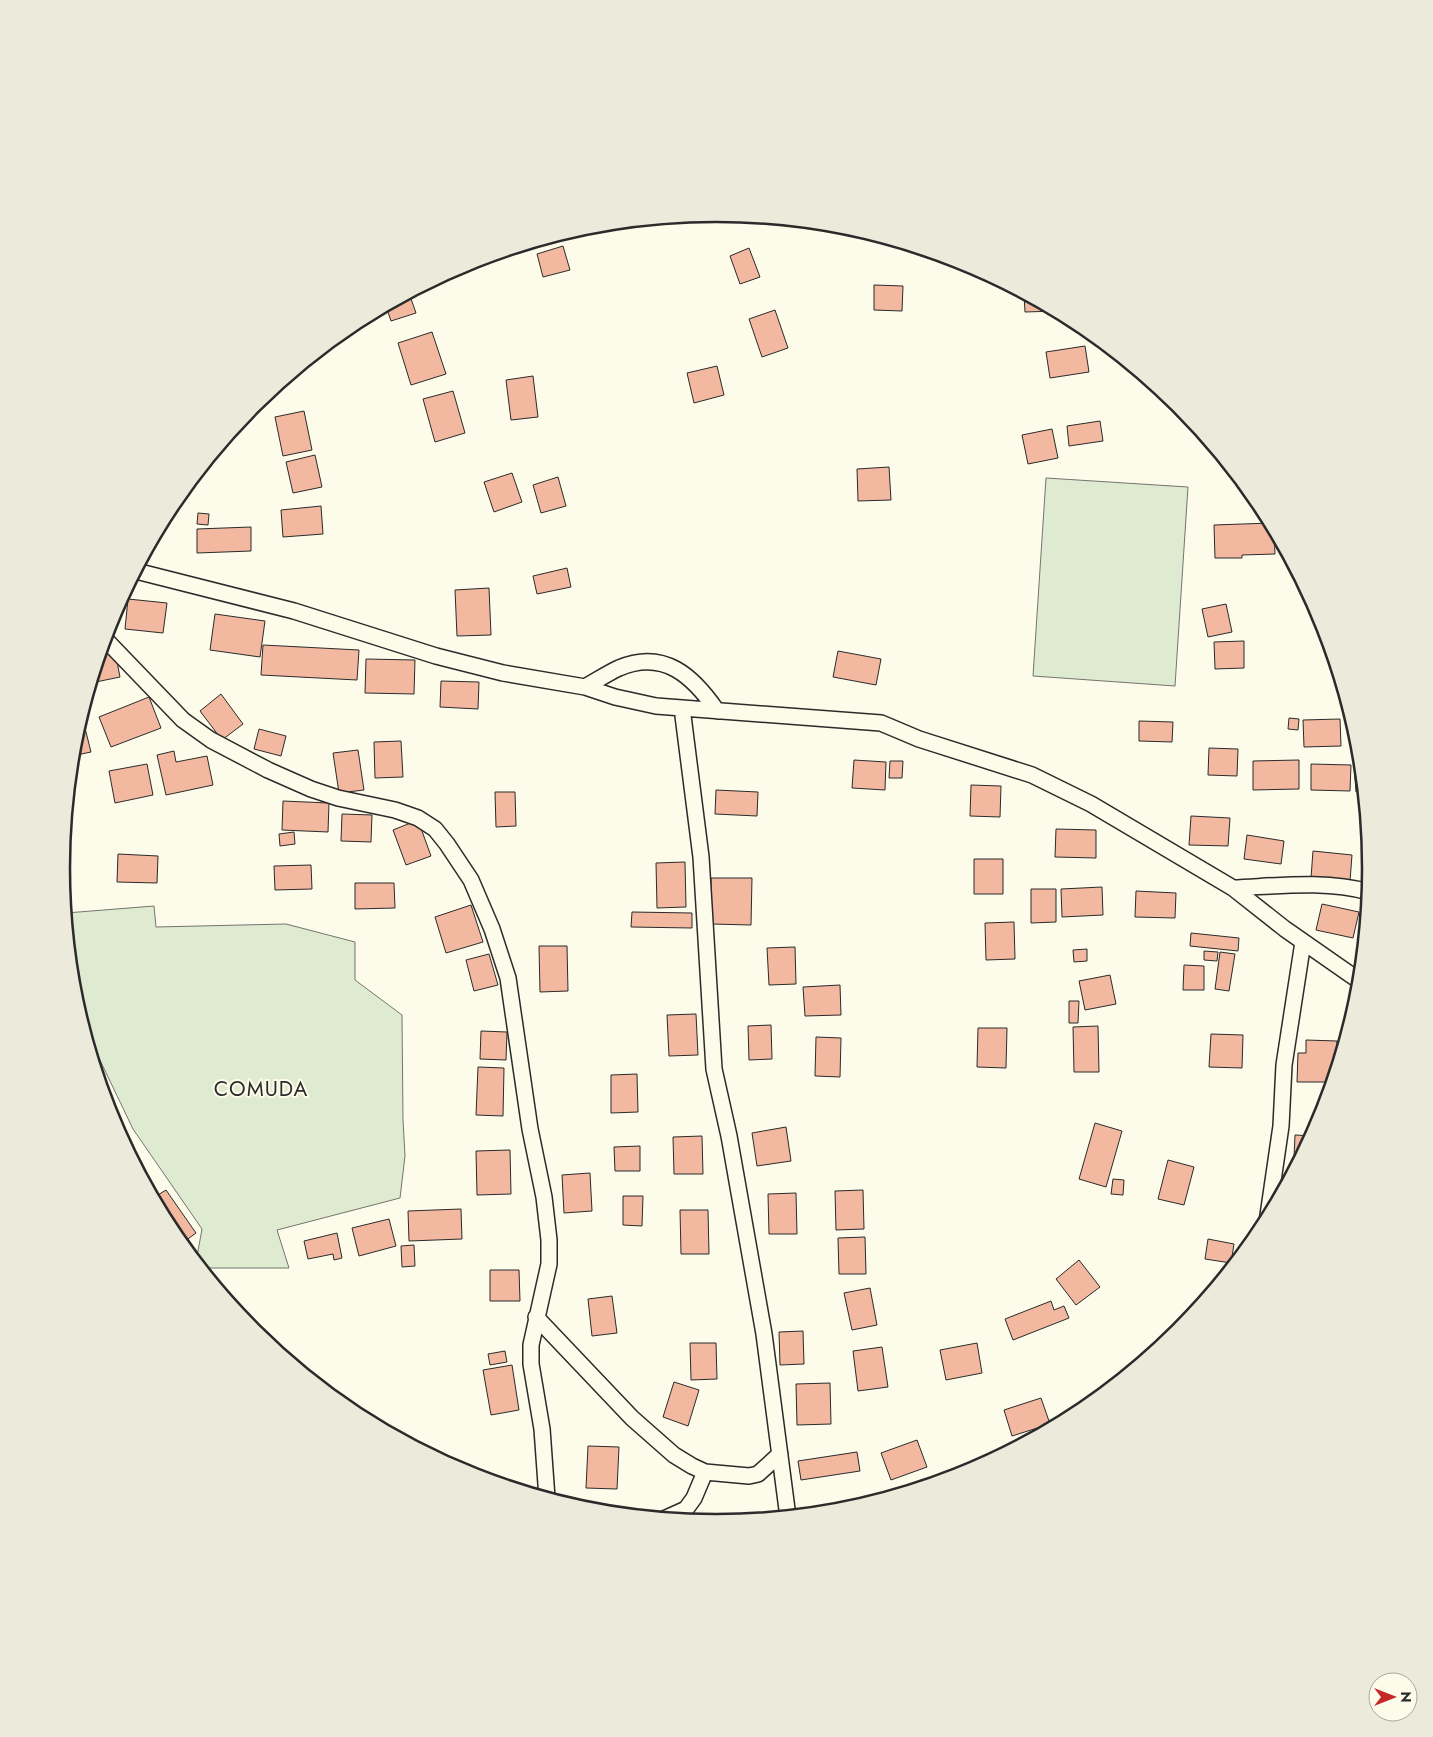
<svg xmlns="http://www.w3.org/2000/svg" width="1433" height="1737" font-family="Jost,sans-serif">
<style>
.green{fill:#deebd1;stroke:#74746e}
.building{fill:#f2b8a0;stroke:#2b2b2b}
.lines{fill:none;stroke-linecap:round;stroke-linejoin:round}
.minor-casing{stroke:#2b2b2b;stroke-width:18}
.minor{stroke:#fdfbea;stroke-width:15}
.labels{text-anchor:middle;stroke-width:4;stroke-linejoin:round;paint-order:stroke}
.neighbourhood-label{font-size:21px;letter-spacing:1px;fill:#2b2b2b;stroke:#fdfbea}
.rim{fill:none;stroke:#2b2b2b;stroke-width:2.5}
</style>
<rect width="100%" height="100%" fill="#fdfbea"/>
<path class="green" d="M 1046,478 L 1188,487 L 1175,686 L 1033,676 Z
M 154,906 L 156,927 L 286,924 L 355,942 L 355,980 L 402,1015 L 403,1120 L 405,1156 L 400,1198 L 277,1230 L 289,1268 L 201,1268 L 196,1262 L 202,1229 L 133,1129 L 86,1031 L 72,976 L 66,913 Z"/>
<path class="building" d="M 563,246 L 570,270 L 543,277 L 537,254 Z
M 749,248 L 760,277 L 740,284 L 730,256 Z
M 874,285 L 903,286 L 902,311 L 874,310 Z
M 409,293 L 416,313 L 391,321 L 386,306 Z
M 1024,294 L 1056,310 L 1056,311 L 1025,312 Z
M 775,310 L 788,348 L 762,357 L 749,319 Z
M 432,332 L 446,374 L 411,385 L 398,343 Z
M 1085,346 L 1089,372 L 1050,378 L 1046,352 Z
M 717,366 L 724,395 L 694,403 L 687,373 Z
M 533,376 L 538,417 L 511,420 L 506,380 Z
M 453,391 L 465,433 L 435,442 L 423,399 Z
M 304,411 L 312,450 L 283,456 L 275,417 Z
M 1100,421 L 1103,441 L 1069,446 L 1067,426 Z
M 1052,429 L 1058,458 L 1028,464 L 1022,435 Z
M 315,455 L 322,487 L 293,493 L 286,462 Z
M 889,467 L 891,500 L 858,501 L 857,469 Z
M 512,473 L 522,502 L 494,512 L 484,482 Z
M 558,477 L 566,506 L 541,513 L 533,485 Z
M 321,506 L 323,534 L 283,537 L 281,510 Z
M 198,513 L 209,514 L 208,525 L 197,524 Z
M 1271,523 L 1274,528 L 1275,554 L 1242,555 L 1242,558 L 1215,558 L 1214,525 Z
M 251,527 L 251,551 L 197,553 L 197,529 Z
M 567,568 L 571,587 L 537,594 L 533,576 Z
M 489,588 L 491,635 L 457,636 L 455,590 Z
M 128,599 L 167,603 L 163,633 L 125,629 Z
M 1226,604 L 1232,632 L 1208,637 L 1202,609 Z
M 215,614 L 265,621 L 260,657 L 210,650 Z
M 1244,641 L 1244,668 L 1215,669 L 1214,642 Z
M 263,645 L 359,650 L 357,680 L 261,675 Z
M 115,651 L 120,677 L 91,683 L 100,654 Z
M 838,651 L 881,659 L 876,685 L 833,677 Z
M 366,659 L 415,660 L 414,694 L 365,693 Z
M 441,681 L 479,682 L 478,709 L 440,707 Z
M 221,694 L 243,724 L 222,740 L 200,711 Z
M 149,697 L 161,728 L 111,747 L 99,717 Z
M 1289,718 L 1299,719 L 1298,730 L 1288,729 Z
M 1340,719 L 1341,746 L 1304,747 L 1303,720 Z
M 1139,721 L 1173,722 L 1172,742 L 1139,741 Z
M 85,728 L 91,752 L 72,756 L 74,740 L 77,730 Z
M 259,729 L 286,736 L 281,756 L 254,749 Z
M 401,741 L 403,777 L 375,778 L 374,742 Z
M 1209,748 L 1238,749 L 1237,776 L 1208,775 Z
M 358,750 L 364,790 L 339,793 L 333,753 Z
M 174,751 L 176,762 L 207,756 L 213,785 L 166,795 L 157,755 Z
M 854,760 L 886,762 L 885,790 L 852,788 Z
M 1299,760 L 1299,789 L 1253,790 L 1253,761 Z
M 890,761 L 903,761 L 902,778 L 889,778 Z
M 147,764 L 153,795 L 115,803 L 109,771 Z
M 1311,764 L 1351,765 L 1350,791 L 1311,790 Z
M 1361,764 L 1364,791 L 1356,792 L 1354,765 Z
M 971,785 L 1001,786 L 1000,817 L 970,816 Z
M 716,790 L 758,792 L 757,816 L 715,814 Z
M 495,792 L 515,792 L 516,826 L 496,827 Z
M 283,801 L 329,803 L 328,832 L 282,830 Z
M 342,814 L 372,815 L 371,842 L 341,841 Z
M 1191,816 L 1230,818 L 1228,846 L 1189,845 Z
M 418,820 L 431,856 L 406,865 L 393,830 Z
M 1056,829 L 1096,830 L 1096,858 L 1055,857 Z
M 294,832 L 295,844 L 280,846 L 279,834 Z
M 1247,835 L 1284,841 L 1281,864 L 1244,859 Z
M 1313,851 L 1352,855 L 1350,881 L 1311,878 Z
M 118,854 L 158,856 L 157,883 L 117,882 Z
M 974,859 L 1003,859 L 1003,894 L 974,894 Z
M 685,862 L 686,907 L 657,908 L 656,863 Z
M 311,865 L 312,889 L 275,890 L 274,866 Z
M 711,878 L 752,878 L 751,925 L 711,924 Z
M 355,883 L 394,883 L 395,908 L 355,909 Z
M 1102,887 L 1103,915 L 1062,917 L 1061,889 Z
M 1031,889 L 1056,889 L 1056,922 L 1031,923 Z
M 1136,891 L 1176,893 L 1175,918 L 1135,917 Z
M 1322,904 L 1359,912 L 1353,938 L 1316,930 Z
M 471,905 L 483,942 L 446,953 L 435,917 Z
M 632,912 L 692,913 L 692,928 L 631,927 Z
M 1014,922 L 1015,959 L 986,960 L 985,923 Z
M 1191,933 L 1239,938 L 1238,951 L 1190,946 Z
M 539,946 L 567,946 L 568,991 L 540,992 Z
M 795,947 L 796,984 L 769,985 L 767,948 Z
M 1087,949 L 1087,961 L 1074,962 L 1073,950 Z
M 1204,951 L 1218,952 L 1217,961 L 1204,960 Z
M 1220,952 L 1235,954 L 1229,991 L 1215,989 Z
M 489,954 L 498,985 L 474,991 L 466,960 Z
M 1184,965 L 1204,966 L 1204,990 L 1183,990 Z
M 1110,975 L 1116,1004 L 1085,1010 L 1079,981 Z
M 840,985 L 841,1015 L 805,1016 L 803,987 Z
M 1069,1001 L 1079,1001 L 1078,1023 L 1069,1023 Z
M 696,1014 L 698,1055 L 669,1056 L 667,1015 Z
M 771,1025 L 772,1059 L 749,1060 L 748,1026 Z
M 1098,1026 L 1099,1072 L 1074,1072 L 1073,1027 Z
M 978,1028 L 1007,1028 L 1006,1068 L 977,1067 Z
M 481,1031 L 507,1032 L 506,1060 L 480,1059 Z
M 1211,1034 L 1243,1035 L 1242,1068 L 1209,1067 Z
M 816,1037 L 841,1038 L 840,1077 L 815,1076 Z
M 1306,1040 L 1337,1041 L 1336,1073 L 1333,1082 L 1297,1082 L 1298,1053 L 1306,1053 Z
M 478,1067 L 504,1068 L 503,1116 L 476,1115 Z
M 637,1074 L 638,1112 L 611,1113 L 611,1075 Z
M 1095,1123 L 1122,1131 L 1106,1187 L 1079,1179 Z
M 786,1127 L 791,1161 L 757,1166 L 752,1133 Z
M 1295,1135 L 1313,1136 L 1302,1157 L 1294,1157 Z
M 702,1136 L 703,1174 L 674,1174 L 673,1137 Z
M 640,1146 L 640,1171 L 615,1171 L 614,1147 Z
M 510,1150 L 511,1194 L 477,1195 L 476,1151 Z
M 1168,1160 L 1194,1167 L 1184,1205 L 1158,1199 Z
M 590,1173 L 592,1211 L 564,1213 L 562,1175 Z
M 1113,1179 L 1124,1180 L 1123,1195 L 1111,1194 Z
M 166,1190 L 196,1233 L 181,1244 L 172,1232 L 153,1198 Z
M 863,1190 L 864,1229 L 836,1230 L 835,1191 Z
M 796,1193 L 797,1234 L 769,1234 L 768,1194 Z
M 623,1196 L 643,1196 L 642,1226 L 623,1225 Z
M 461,1209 L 462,1239 L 409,1241 L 408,1211 Z
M 680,1210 L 708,1210 L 709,1254 L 681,1254 Z
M 389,1219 L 396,1246 L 359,1256 L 352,1228 Z
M 337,1233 L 342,1258 L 334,1260 L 333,1254 L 308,1259 L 304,1241 Z
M 865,1237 L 866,1274 L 839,1274 L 838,1238 Z
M 1208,1239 L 1234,1244 L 1231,1263 L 1205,1259 Z
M 414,1245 L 415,1266 L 402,1267 L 401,1246 Z
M 1079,1260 L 1100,1287 L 1076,1305 L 1056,1279 Z
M 490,1270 L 519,1270 L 520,1301 L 490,1301 Z
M 870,1288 L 877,1325 L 852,1330 L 844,1293 Z
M 612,1296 L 617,1333 L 592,1336 L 588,1299 Z
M 1051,1301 L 1054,1310 L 1064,1306 L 1069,1318 L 1013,1340 L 1005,1319 Z
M 803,1331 L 804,1364 L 780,1365 L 779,1332 Z
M 690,1343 L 716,1343 L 717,1379 L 691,1380 Z
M 977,1343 L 982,1373 L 946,1380 L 940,1350 Z
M 882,1347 L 888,1387 L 858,1391 L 853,1351 Z
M 505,1351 L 507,1362 L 490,1365 L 488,1354 Z
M 512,1365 L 519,1410 L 491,1415 L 483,1370 Z
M 674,1382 L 699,1390 L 688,1426 L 663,1417 Z
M 830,1383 L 831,1424 L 797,1425 L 796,1384 Z
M 1041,1398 L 1050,1424 L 1012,1436 L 1004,1410 Z
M 917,1440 L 927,1467 L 891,1480 L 881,1453 Z
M 588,1446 L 619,1447 L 617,1489 L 586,1488 Z
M 857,1452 L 860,1471 L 801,1480 L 798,1461 Z
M 869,1503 L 844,1511 L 835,1512 L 835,1511 Z"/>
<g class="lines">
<g class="minor-casing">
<path id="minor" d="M 136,571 L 294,611 L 436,656 L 503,673 L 585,687 L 615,697 L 656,706 L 881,723 L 919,739 L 1032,775 L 1091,804 L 1233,888 L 1285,929 L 1361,982
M 105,639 L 183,720 L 211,740 L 268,770 L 311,789 L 338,798 L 395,810 L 418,818 L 435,829 L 447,844 L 471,880 L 492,929 L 508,978 L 530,1129 L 544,1197 L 549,1240 L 549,1264 L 531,1345 L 531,1364 L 542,1429 L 547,1498
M 585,687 C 596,681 608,673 619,668 C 664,649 693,676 717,711
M 682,708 L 701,857 L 714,1069 L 729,1136 L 764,1334 L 788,1517
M 1233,888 C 1279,886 1325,880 1369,892
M 1267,1222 L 1281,1126 L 1284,1065 L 1303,942
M 536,1317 L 632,1418 L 674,1455 L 692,1466 L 705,1472 L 749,1476 L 758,1474 L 780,1454
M 664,1519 L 686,1509 L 694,1498 L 705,1472"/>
</g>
<use href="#minor" class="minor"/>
</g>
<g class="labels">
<g class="neighbourhood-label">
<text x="261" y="1096">COMUDA</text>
</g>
</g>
<path d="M0 0H1433V1737H0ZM70 868a646 646 0 1 1 1292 0a646 646 0 1 1-1292 0Z" fill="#eceadb" fill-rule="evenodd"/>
<path class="rim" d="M70 868a646 646 0 1 1 1292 0a646 646 0 1 1-1292 0Z"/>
<g transform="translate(1393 1697) rotate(90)"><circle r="24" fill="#fdfbea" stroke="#a9a89e"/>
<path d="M0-4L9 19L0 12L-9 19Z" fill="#c62828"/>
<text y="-8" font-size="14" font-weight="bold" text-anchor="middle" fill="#2b2b2b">N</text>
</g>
</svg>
